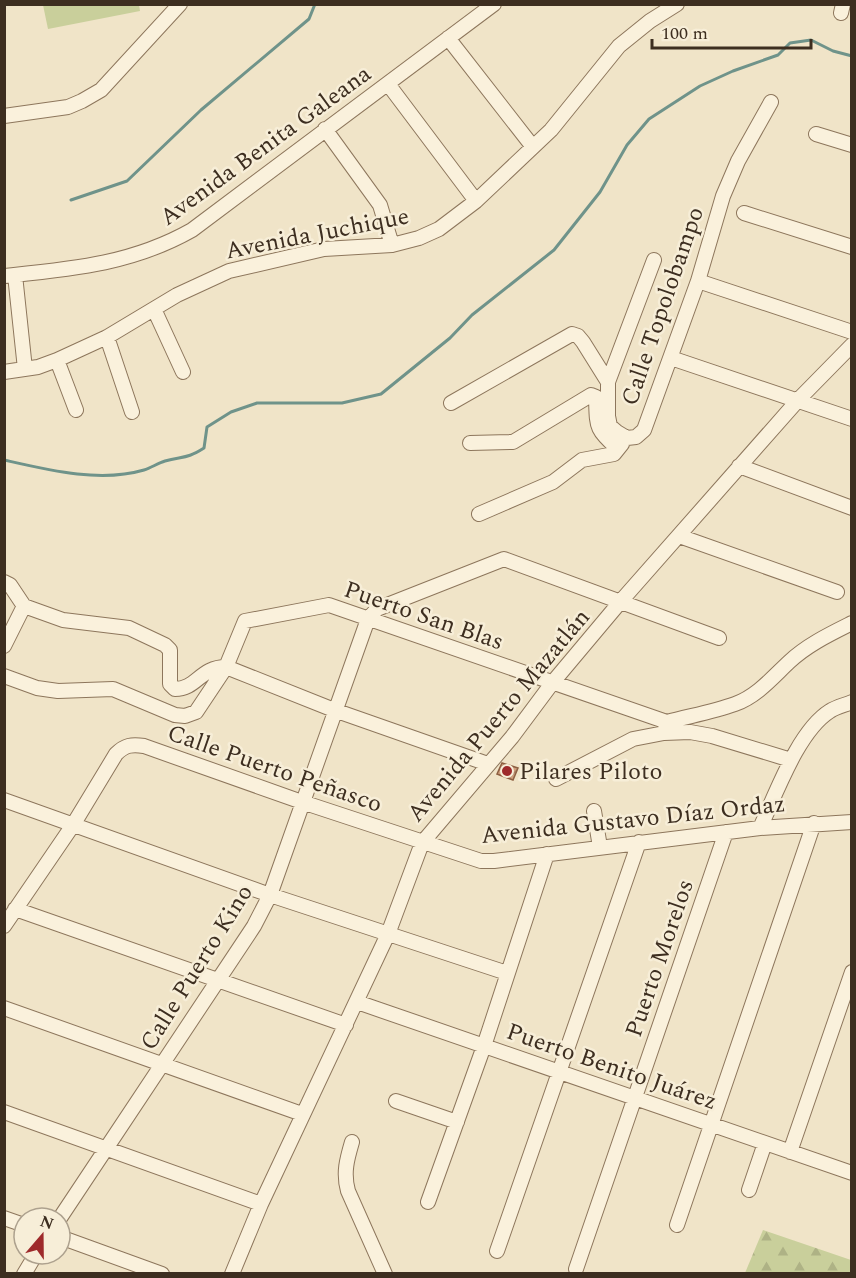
<svg xmlns="http://www.w3.org/2000/svg" width="856" height="1278" font-family="Spectral,serif">
<style>
.grass{fill:#c9cf9b}
.forest{fill:url(#forest-firs)}
.lines{fill:none;stroke-linecap:round;stroke-linejoin:round}
.stream{stroke:#6f938a;stroke-width:3}
.building{fill:url(#building-hatch);stroke:#8d5f41;stroke-width:1.5}
.minor-casing{stroke:#8d765c;stroke-width:16}
.minor{stroke:#faf1dc;stroke-width:14}
.poi-dot{fill:#9e2a2b;stroke:#f7eed8;stroke-width:2}
.labels{text-anchor:middle;stroke-width:5;stroke-linejoin:round;paint-order:stroke}
.street-label{font-size:24px;fill:#3d2e20;stroke:#f7eed8}
.poi-label{font-size:24px;fill:#3d2e20;stroke:#f7eed8;text-anchor:start}
</style>
<defs>
<pattern id="forest-firs" width="22" height="20" patternUnits="userSpaceOnUse" patternTransform="scale(1.5)"><rect width="22" height="20" fill="#c9cf9b"/><path d="M5 1l3.5 6h-7zM16 11l3.5 6h-7z" fill="#aeb285"/></pattern>
<pattern id="building-hatch" width="6" height="6" patternUnits="userSpaceOnUse" patternTransform="scale(1.5)"><rect width="6" height="6" fill="#cf9f7d"/><path d="M-1 1l2-2M0 6l6-6M5 7l2-2" fill="none" stroke="#a98266"/></pattern>
</defs>
<rect width="100%" height="100%" fill="#f0e4c8"/>
<path class="grass" d="M 43,5 L 139,5 L 140,11 L 48,29 Z"/>
<path class="forest" d="M 763,1230 L 851,1260 L 851,1273 L 745,1273 Z"/>
<g class="lines">
<path class="stream" d="M 71,200 L 127,181 L 201,110 L 309,19 L 315,4
M 4,460 C 48,470 100,483 144,470 C 151,468 158,463 165,461 C 183,456 187,459 204,448 L 207,427 L 231,412 L 257,403 L 342,403 L 381,394 L 450,338 L 472,315 L 554,250 L 600,192 L 627,145 L 649,119 L 700,86 L 733,71 L 778,55 L 790,43 L 811,40 L 833,51 L 852,56"/>
</g>
<path class="building" d="M 502,763 L 518,768 L 513,780 L 497,774 Z"/>
<g class="lines">
<g class="minor-casing">
<path id="minor" d="M 841,13 L 843,4
M 448,38 L 533,147
M 388,84 L 476,201
M 4,116 L 68,107 L 82,101 L 101,90 L 180,4
M 325,129 L 380,205 L 392,245
M 816,134 L 852,145
M 744,213 L 852,247
M 654,260 L 608,382 L 608,416 L 610,426 L 617,432 L 627,438 L 636,437 L 644,430 L 698,281 L 723,196 L 738,161 L 771,102
M 15,275 L 25,369
M 4,276 C 72,269 132,264 192,230 L 494,4
M 698,281 L 852,332
M 154,309 L 183,372
M 107,337 L 132,412
M 671,358 L 852,419
M 57,360 L 76,410
M 4,372 L 38,367 L 57,360 L 107,337 L 177,295 L 229,271 L 324,249 L 392,245 L 419,238 L 439,229 L 476,201 L 551,130 L 619,46 L 650,21 L 677,4
M 451,403 L 572,334 L 578,336 L 583,342 L 608,382
M 470,443 L 513,442 L 591,395 L 596,397 C 597,427 595,429 618,449
M 739,466 L 852,508
M 479,514 L 553,482 L 582,460 L 614,454 L 622,444
M 679,536 L 837,592
M 4,582 L 10,585 L 24,606 L 63,620 L 129,628 L 165,645 L 170,650 L 170,684 L 175,689 C 197,689 200,667 226,667 L 334,710 L 488,764
M 4,646 L 24,606
M 4,676 L 37,688 L 58,691 L 113,689 L 175,715 L 185,716 L 196,712 L 226,667 L 245,621 L 329,605 L 667,722
M 664,733 L 690,732 L 712,736 L 791,760
M 556,779 L 633,739 L 664,733 L 667,722 C 689,716 713,712 735,704 C 757,696 772,678 789,662 C 807,645 830,634 852,623
M 4,800 L 270,895 L 507,973
M 594,811 L 600,847
M 760,828 C 776,794 798,731 830,711 C 836,707 845,705 852,702
M 15,909 L 346,1025
M 4,926 L 73,825 L 116,754 C 125,745 132,744 144,746 L 302,802 L 481,861 L 494,861 L 760,828 L 852,822
M 357,1002 L 852,1173
M 4,1008 L 302,1114
M 396,1101 L 457,1122
M 4,1112 L 261,1204
M 352,1142 C 347,1159 343,1173 348,1191 L 385,1274
M 790,1152 L 852,972
M 749,1190 L 765,1143
M 428,1202 L 484,1046 L 547,854
M 4,1218 L 24,1225
M 60,1218 L 254,926 L 270,895 L 368,619 L 377,609 L 504,559 L 719,638
M 677,1225 L 814,823
M 60,1237 L 162,1274
M 497,1251 L 639,842
M 576,1269 L 726,832
M 24,1274 L 36,1254
M 232,1274 L 261,1204 L 388,934 L 422,843 L 512,737 L 553,682 L 621,601 L 799,399 L 852,345"/>
</g>
<use href="#minor" class="minor"/>
</g>
<circle class="poi-dot" cx="507" cy="771" r="6"/>
<g class="labels">
<g class="street-label">
<text transform="translate(265 145) rotate(-36)" y="8">Avenida Benita Galeana</text>
<text transform="translate(317 233) rotate(-11)" y="8">Avenida Juchique</text>
<text transform="translate(662 306) rotate(-71)" y="8">Calle Topolobampo</text>
<text transform="translate(424 615) rotate(19)" y="8">Puerto San Blas</text>
<text transform="translate(498 715) rotate(-50)" y="8">Avenida Puerto Mazatlán</text>
<text transform="translate(275 768) rotate(19)" y="8">Calle Puerto Peñasco</text>
<text transform="translate(633 819) rotate(-6)" y="8">Avenida Gustavo Díaz Ordaz</text>
<text transform="translate(659 958) rotate(-71)" y="8">Puerto Morelos</text>
<text transform="translate(196 967) rotate(-58)" y="8">Calle Puerto Kino</text>
<text transform="translate(612 1066) rotate(19)" y="8">Puerto Benito Juárez</text>
</g>
<g class="poi-label">
<text x="519" y="779">Pilares Piloto</text>
</g>
</g>
<rect width="856" height="1278" fill="none" stroke="#3d2e20" stroke-width="12"/>
<g transform="translate(42 1236) rotate(20)"><circle r="28" fill="#f7eed8" stroke="#ada18e" stroke-width="1.5"/>
<path d="M0-4.5L10 22L0 15L-10 22Z" fill="#9e2a2b"/>
<text y="-9" font-size="16" font-weight="bold" text-anchor="middle" fill="#3d2e20">N</text>
</g>
<path d="M652 39v9h159v-9" fill="none" stroke="#3d2e20" stroke-width="3"/>
<text x="661" y="39" font-size="18" fill="#3d2e20" stroke="#f7eed8" stroke-width="4.5" paint-order="stroke">100 m</text>
</svg>
